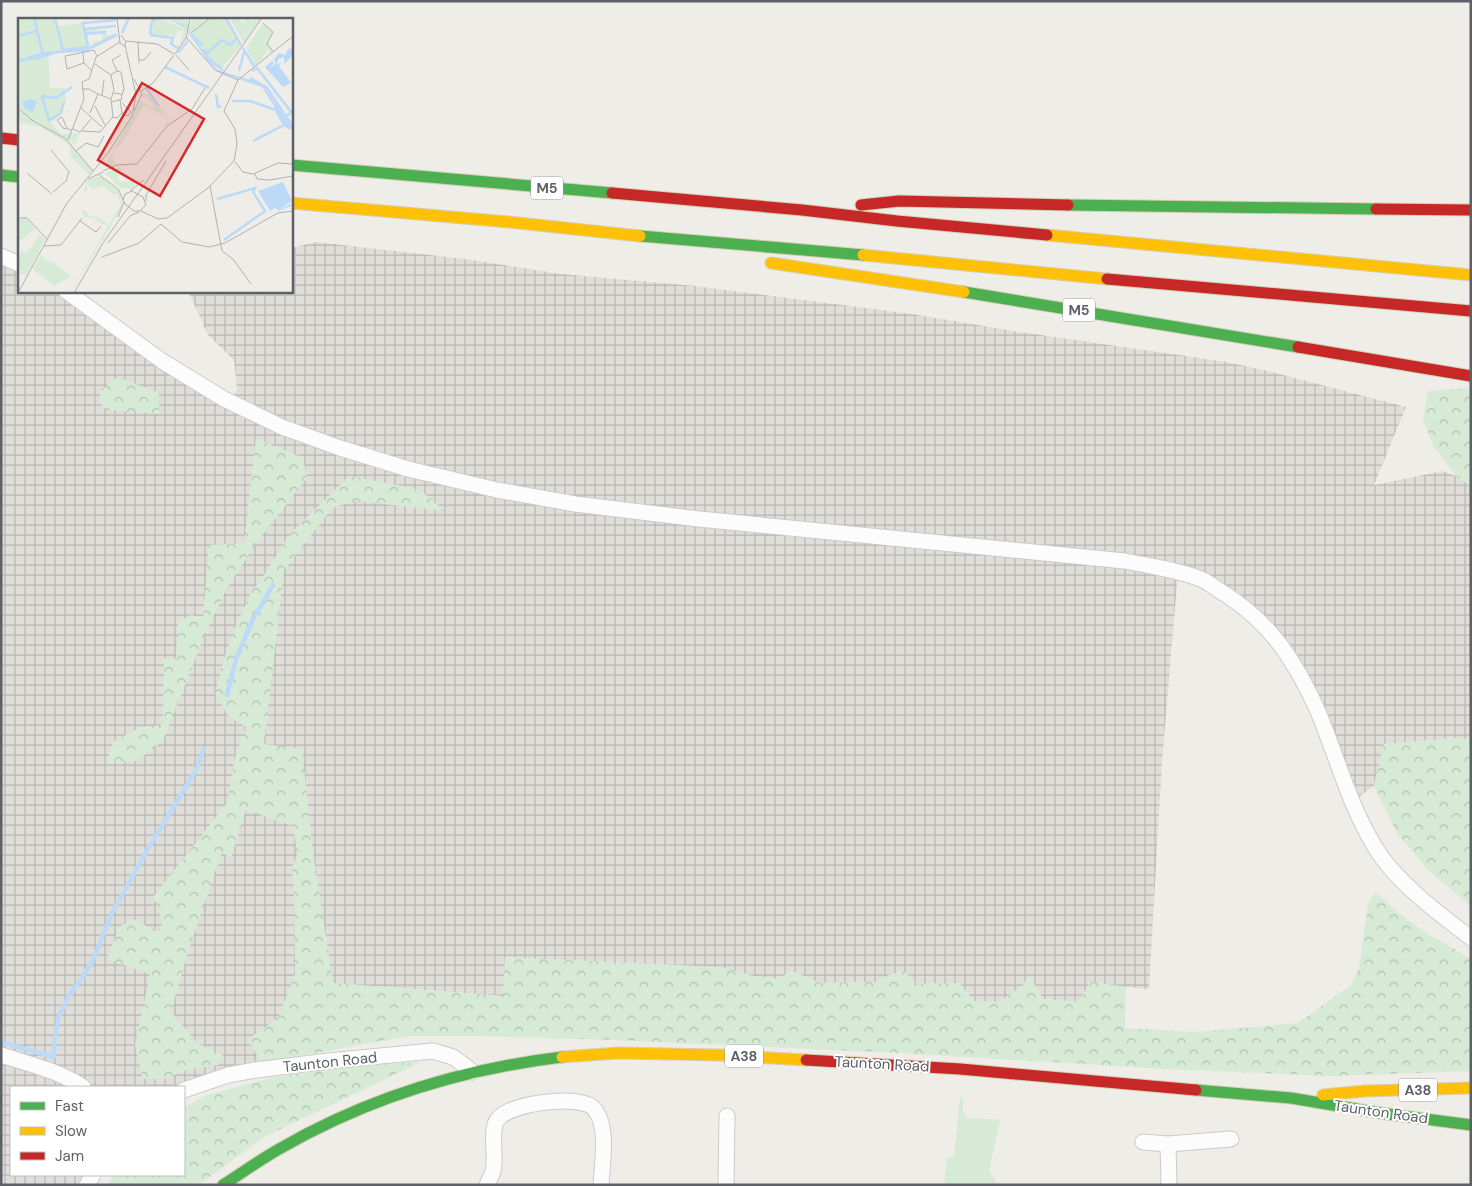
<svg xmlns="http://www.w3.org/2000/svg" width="1472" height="1186" font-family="'DM Sans',sans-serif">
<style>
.industrial{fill:url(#industrial-grid)}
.green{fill:#d6ead5}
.forest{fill:url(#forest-crowns)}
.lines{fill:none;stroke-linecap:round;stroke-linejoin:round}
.stream{stroke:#bcdaf8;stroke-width:4.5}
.street-casing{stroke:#cbcbca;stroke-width:17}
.fast-casing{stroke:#d6d0b6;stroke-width:13}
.slow-casing{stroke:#d6d0b6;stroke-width:13}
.jam-casing{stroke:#d6d0b6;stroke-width:13}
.street{stroke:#fcfcfc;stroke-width:15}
.fast{stroke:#4caf50;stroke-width:11}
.slow{stroke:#ffc107;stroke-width:11}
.jam{stroke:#c62828;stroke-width:11}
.labels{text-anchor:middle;stroke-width:4;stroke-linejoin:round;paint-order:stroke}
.shield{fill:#fff;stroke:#8e9095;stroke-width:1}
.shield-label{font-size:14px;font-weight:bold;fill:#5d6167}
.street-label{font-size:15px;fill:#5d6167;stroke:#fff}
.inset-river{fill:none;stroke:#bcdaf8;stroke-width:2.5}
.inset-road{fill:none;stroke:#b0b1b0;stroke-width:1}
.view{fill:#d62828;fill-opacity:0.15;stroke:#d62828;stroke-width:2.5}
.inset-edge{fill:none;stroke:#5d6167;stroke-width:2.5}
</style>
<defs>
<pattern id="industrial-grid" width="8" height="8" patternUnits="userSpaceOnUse" patternTransform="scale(1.25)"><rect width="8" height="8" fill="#dfded9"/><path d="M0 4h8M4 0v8" fill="none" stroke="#b8b7b4"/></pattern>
<pattern id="forest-crowns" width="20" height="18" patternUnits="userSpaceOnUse" patternTransform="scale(1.25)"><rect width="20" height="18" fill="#d6ead5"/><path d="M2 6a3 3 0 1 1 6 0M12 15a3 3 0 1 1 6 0" fill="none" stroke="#b1c1b1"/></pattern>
</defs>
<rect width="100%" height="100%" fill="#eeede8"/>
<path class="industrial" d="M 316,242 L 465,259 L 561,274 L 695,286 L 912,314 L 1020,332 L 1227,362 L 1268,371 L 1406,407 L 1374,485 L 1443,471 L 1456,476 L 1471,486 L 1471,738 L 1459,738 L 1384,744 L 1374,786 L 1352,802 L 1316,708 L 1258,619 L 1178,572 L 1162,762 L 1149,989 L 1126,987 L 1090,982 L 1079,1002 L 1043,999 L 1030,977 L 1018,989 L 1000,1002 L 974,1001 L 959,983 L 916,984 L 889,975 L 876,982 L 819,983 L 792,971 L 777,979 L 754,976 L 505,957 L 504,996 L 333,983 L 249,1039 L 261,1063 L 184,1087 L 11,1087 L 11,1175 L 93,1175 L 87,1185 L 1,1185 L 1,256 L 19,264 L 19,291 L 66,291 L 232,402 L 237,389 L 234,360 L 208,335 L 189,293 L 192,291 L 291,291 L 291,248 Z"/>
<path class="green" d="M 960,1097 L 963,1098 L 963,1112 L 968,1118 L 1000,1120 L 989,1171 L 998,1185 L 944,1185 L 947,1157 L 954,1157 Z"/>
<path class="forest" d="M 116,376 L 159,393 L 159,414 L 105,410 L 99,401 L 101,390 Z
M 1471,388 L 1471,486 L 1456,476 L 1433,446 L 1423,419 L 1428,391 Z
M 256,438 L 303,458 L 307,478 L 257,542 L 227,588 L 204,637 L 163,741 L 137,761 L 106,763 L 114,741 L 141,727 L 161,725 L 163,715 L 164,658 L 176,659 L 178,623 L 190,615 L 203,617 L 209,545 L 244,543 Z
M 349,476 L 419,489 L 445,511 L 356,501 L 332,508 L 284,571 L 264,744 L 302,749 L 313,852 L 333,983 L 503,996 L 505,957 L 721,967 L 754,976 L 777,979 L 792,971 L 820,983 L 876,982 L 889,975 L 904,971 L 916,984 L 959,983 L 974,1001 L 1000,1002 L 1018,989 L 1030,977 L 1043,999 L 1079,1002 L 1090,982 L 1126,987 L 1125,1028 L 1196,1032 L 1298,1023 L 1350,986 L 1359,968 L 1368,905 L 1375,892 C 1392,907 1409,922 1428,934 C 1442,943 1458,949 1471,961 L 1471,1071 L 1331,1076 L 1166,1069 L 899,1053 L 615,1040 L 474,1036 L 409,1036 L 261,1063 L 248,1039 L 278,1018 L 295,974 L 294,892 L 292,869 L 297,854 L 293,826 L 246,810 L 231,858 L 222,853 L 189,949 L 171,1011 L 197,1043 L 223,1055 L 218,1065 L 187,1070 L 165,1079 L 143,1079 L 135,1045 L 150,974 L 107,959 L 119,927 L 133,919 L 158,932 L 163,922 L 153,897 L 227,803 L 235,757 L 246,727 L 229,717 L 215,694 L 224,658 L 236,625 L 252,591 L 264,575 L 289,535 Z
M 1459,738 L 1471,738 L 1471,906 L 1428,870 L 1397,833 L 1374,786 L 1384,744 Z
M 421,1062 L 266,1136 L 198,1185 L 107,1185 L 113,1175 L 184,1175 L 184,1108 L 204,1096 L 274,1077 L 354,1066 Z"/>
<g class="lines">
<path class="stream" d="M 227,695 L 236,659 L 253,619 L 273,585
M 1,1042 L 54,1057 L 55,1041 L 58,1019 L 69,995 L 84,975 L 94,958 L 111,915 L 142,859 L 196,770 L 204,749"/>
<g class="street-casing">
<path id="street" d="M 1,256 L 19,264
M 66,291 L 162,361 L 224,399 L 282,427 L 340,448 L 408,469 L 497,490 L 575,504 L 699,519 L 1125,561 C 1148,566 1185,571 1205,581 C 1212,585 1218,590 1225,594 C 1271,624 1293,658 1316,707 C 1336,753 1348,803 1375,847 C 1395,881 1439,914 1471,938
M 1,1055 C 29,1064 59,1071 83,1087
M 184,1090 L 228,1075 L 256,1070 L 328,1061 L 433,1051 L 453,1057 L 473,1072
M 1143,1142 L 1168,1144 L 1231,1139
M 1168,1144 L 1169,1185
M 87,1185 L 93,1175
M 487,1185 C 489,1180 492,1176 493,1171 C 497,1157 489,1129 498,1119 C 512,1103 567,1097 586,1104 C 591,1105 595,1109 597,1113 C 608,1130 602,1165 601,1185
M 726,1185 L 727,1116"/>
</g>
<g class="fast-casing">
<path id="fast" d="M 291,165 L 612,193
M 1,175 L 19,177
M 1068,205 L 1376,209
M 640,236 L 863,255
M 964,292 L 1298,347
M 1196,1090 L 1291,1098 L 1380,1113 L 1471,1125
M 223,1185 C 242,1173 261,1159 281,1148 C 368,1098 463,1069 562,1057"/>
</g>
<g class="slow-casing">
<path id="slow" d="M 291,203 L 509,222 L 640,236
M 1047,235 L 1471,275
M 863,255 L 1107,279
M 771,263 L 964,292
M 562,1057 L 618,1053 L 718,1055 L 806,1060
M 1323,1095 L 1365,1091 L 1471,1088"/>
</g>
<g class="jam-casing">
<path id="jam" d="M 1,138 L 19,140
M 612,193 L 802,210 L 897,221 L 1047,235
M 861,205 L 899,201 L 1068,205
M 1376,209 L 1471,210
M 1107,279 L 1471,311
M 1298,347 L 1471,376
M 806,1060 L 960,1069 L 1196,1090"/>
</g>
<use href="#street" class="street"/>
<use href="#fast" class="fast"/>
<use href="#slow" class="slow"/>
<use href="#jam" class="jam"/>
</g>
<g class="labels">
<g class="shield">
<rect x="531" y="176.5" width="32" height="23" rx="4"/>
<rect x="1063" y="298.5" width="32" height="23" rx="4"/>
<rect x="725" y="1044.5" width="38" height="23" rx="4"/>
<rect x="1399" y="1078.5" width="38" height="23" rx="4"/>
</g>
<g class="shield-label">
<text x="547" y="193">M5</text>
<text x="1079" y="315">M5</text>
<text x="744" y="1061">A38</text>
<text x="1418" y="1095">A38</text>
</g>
<g class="street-label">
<text transform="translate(330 1062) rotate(-6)" y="5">Taunton Road</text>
<text transform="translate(882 1064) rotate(3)" y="5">Taunton Road</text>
<text transform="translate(1381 1112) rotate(8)" y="5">Taunton Road</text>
</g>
</g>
<g transform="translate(18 18)">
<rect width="275" height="275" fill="#eeede8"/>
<path d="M 0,0 L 37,0 L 39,8 L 64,5 L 66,10 L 77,9 L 78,12 L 88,12 L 89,18 L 95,17 L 71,29 L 30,34 L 32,70 L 47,70 L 48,84 L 42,98 L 32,105 L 43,116 L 63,115 L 54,123 L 62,118 L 57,126 L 60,130 L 52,122 L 54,117 L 51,122 L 15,102 L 0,89 ZM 82,15 L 85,22 L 77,23 L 72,28 L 68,17 ZM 143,0 L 168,12 L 167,19 L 162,27 L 166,13 L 159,12 L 158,19 L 152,16 L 156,7 ZM 151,0 L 168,0 L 172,9 L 174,0 L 187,3 L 172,15 L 166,7 ZM 192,0 L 207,0 L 223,28 L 203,51 L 190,40 L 175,14 ZM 212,0 L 219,0 L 226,6 L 228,0 L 233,3 L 243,0 L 226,25 ZM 245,5 L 255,14 L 249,24 L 255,34 L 252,36 L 250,31 L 239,48 L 228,30 ZM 0,91 L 49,122 L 74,152 L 71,157 L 53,139 L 51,126 L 22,109 L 0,104 ZM 77,159 L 83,159 L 99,172 L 104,183 L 103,191 L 52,275 L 90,208 L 79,203 L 73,210 L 79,201 L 66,199 L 63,202 L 66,199 L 63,191 L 72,196 L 69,198 L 80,199 L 91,207 L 103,186 L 98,175 L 96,177 L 86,168 L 74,171 L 69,165 L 69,171 L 65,177 L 69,163 ZM 7,199 L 17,211 L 0,224 L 0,201 ZM 22,217 L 27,221 L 9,257 L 0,255 L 0,237 L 5,232 L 8,235 ZM 23,237 L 33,245 L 25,259 L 15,252 Z" fill="#d6ead5" fill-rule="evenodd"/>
<path d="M 125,75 L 133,77 L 137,88 L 145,92 L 151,104 L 146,108 L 150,103 L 148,98 L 125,88 L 104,125 L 96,132 L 94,141 L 98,146 L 86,149 L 123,82 L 133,90 L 136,89 L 128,79 L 124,80 ZM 103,149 L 100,161 L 103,164 L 121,162 L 113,171 L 103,170 L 87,155 Z" fill="#d6ead5"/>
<path d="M 139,0 L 156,7 L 150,19 L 132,17 L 134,3 ZM 34,243 L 53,258 L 36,268 L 25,259 Z" fill="#d6ead5"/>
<path d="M 148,0 L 166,7 L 200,52 L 236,63 L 247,70 L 275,111 L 275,113 L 267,106 L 244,69 L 201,54 L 189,42 L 167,10 ZM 275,30 L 275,38 L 266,46 L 266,39 L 260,41 L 259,47 L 264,44 L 261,48 L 273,65 L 265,69 L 247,49 L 254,43 L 256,45 L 251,50 L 258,46 L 256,41 L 261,35 L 267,37 L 270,31 ZM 5,81 L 5,84 L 14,81 L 21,85 L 17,86 L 16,95 L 6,90 L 5,84 L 4,87 ZM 265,164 L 274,183 L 260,192 L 273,186 L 275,187 L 261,193 L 257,190 L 252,193 L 240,173 Z" fill="#bcdaf8"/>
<path class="inset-river" d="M 16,0 L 25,36 L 34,34M 37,0 L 45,32 L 70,29M 208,0 L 223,27M 67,11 L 98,8M 104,15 L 111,0M 68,16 L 88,14M 132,16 L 134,3 L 138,0M 174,16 L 184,28M 132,17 L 155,20 L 153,26 L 160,30M 0,18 L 19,13M 84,23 L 98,16M 70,28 L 65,5 L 98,2M 225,30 L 236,48M 186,31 L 190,40 L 205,52M 160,35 L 170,23M 188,36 L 204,22 L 212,27 L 219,20M 9,40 L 24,36M 17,41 L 39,34 L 68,32 L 99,17M 0,43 L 16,40M 147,49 L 191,70M 221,53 L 226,34M 234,53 L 239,50 L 274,95 L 267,98M 232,60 L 249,70 L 275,109M 132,69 L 129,71 L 141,89M 198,76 L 200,89 L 203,88M 23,78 L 38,80 L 54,69M 24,79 L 31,102 L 43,95 L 46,84M 214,83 L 232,83 L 258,92 L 266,107 L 272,111M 235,123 L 266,107M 199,181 L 237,170 L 235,174 L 247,193 L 206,222"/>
<path class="inset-road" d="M 99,0 L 102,25 L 106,28 L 108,24 L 103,17M 245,5 L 255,14 L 249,26 L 256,34M 173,15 L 192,0M 168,19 L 197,52 L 220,62M 108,23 L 139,26 L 156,36M 120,24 L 121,45M 65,35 L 66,45 L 73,52M 157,36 L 168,20 L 172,0M 158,37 L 171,52M 121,42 L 126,42 L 133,34M 66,45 L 49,51 L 47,38 L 76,32 L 79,38M 77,46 L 93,57 L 96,72 L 93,81M 99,53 L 103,54 L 106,71 L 104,77M 93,57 L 99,53 L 94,42 L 103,37M 116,61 L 124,76 L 116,93M 220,62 L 275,18M 64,71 L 71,71 L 80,76 L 72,95M 123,73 L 135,65 L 156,37M 84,77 L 86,62M 94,84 L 104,81 L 103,76 L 96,75M 77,88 L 87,107M 62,89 L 84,109M 0,90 L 14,102 L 48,121 L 75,153M 104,95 L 110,98 L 113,94 L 104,85M 95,99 L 99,100 L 104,95 L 102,82M 49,110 L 44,99 L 39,102 L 45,110 L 54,112M 55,111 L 62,114 L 73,101M 64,113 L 82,114 L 95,99 L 93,81 L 80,76M 50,122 L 66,81 L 64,64 L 71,61 L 78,39 L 102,24M 33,132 L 51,154 L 48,163 L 35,174M 58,133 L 68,125 L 80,129 L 86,118M 217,144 L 225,154 L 235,156 L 260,145 L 275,146M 85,153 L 99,147 L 119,146 L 149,108 L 174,91 L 187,70M 9,155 L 34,176M 237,156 L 239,161 L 252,162 L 275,158M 81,157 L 100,171 L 107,186 L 116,193 L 122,193 L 128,187 L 125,179 L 114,173 L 107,176 L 105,182M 70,161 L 85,154M 192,168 L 204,233 L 215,241 L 233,266M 112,173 L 126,162M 128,183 L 128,177 L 148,143M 123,193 L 140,201 L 149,200 L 190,170 L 216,143 L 219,126 L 217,111 L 206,93 L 220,62M 100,199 L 106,184M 0,200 L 9,200 L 29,221M 62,203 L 78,214 L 83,208M 143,206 L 164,224 L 191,229 L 207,225 L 260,195 L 275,193M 90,225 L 112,198 L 121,194M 26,228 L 43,227 L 64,200M 84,239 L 121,225 L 143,206M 0,275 L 49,185 L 90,135 L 114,98 L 118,77 L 107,27M 56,275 L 85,225 L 244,0"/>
<path class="view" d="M 124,65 L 186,101 L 142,178 L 80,142 Z"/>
<rect width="275" height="275" class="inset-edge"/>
</g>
<rect width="1472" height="1186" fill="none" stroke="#5d6167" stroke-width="5"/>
<rect x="10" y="1086" width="175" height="90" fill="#ffffff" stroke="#bec0c2"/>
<rect x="20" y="1102" width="25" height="8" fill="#4caf50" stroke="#bec0c2"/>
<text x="55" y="1111" font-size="15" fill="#5d6167">Fast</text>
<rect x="20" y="1127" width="25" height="8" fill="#ffc107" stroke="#bec0c2"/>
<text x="55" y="1136" font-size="15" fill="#5d6167">Slow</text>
<rect x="20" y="1152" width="25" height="8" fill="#c62828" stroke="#bec0c2"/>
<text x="55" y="1161" font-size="15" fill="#5d6167">Jam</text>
</svg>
